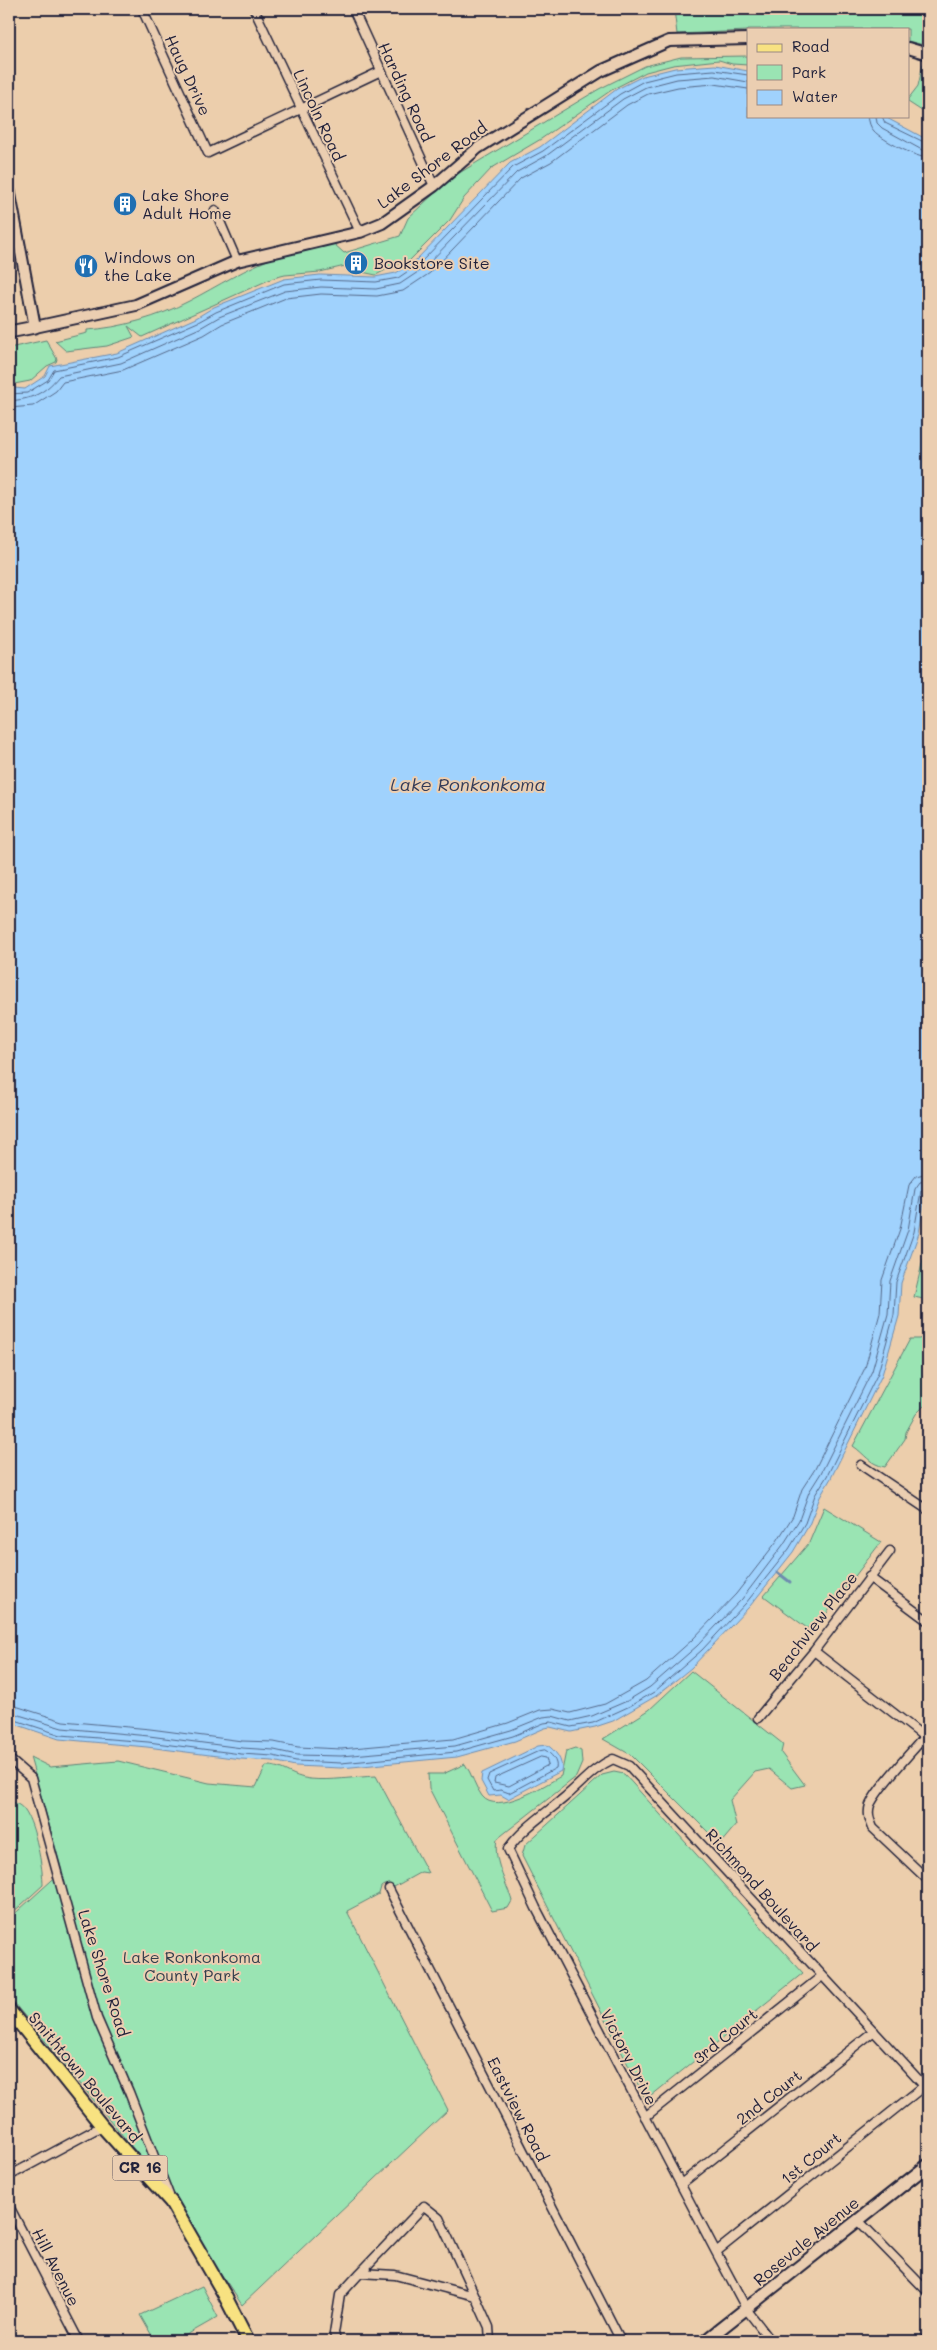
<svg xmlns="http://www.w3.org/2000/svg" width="937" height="2350" font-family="Mali,sans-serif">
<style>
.green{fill:#9ae4b3;stroke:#5e8377}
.water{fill:#a0d2fd;stroke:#6e8caf}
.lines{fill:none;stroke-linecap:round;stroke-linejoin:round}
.shore{stroke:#546889;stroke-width:1}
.stream{stroke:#6e8caf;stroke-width:3}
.minor-casing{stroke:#22223b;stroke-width:11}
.tertiary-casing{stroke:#22223b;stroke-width:14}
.secondary-casing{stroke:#22223b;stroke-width:15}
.primary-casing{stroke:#22223b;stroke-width:16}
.minor{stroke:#ebceb1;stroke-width:8}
.tertiary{stroke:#ebceb1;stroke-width:10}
.secondary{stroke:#ebceb1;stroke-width:11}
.primary{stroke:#f8e281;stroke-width:12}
.labels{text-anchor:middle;stroke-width:4;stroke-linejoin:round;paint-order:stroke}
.shield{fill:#ebceb1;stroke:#5e565e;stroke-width:1}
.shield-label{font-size:15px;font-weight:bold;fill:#22223b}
.street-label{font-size:16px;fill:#22223b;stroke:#ebceb1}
.poi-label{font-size:16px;fill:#22223b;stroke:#ebceb1;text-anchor:start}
.park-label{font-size:16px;fill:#343f4d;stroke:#ebceb1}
.water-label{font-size:18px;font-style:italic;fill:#353c58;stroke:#ebceb1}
</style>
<rect width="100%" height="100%" fill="#ecceac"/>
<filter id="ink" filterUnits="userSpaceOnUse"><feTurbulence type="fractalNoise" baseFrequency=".02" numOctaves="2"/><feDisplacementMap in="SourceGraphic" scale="10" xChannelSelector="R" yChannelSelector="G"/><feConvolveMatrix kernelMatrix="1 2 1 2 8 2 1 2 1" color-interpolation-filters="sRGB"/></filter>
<g filter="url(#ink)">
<path class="green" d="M 674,9 L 928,9 L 928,46 L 908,41 L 908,29 L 748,29 L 748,31 L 677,34 Z
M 748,56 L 748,65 L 732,64 L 719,60 L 673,65 L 646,72 L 613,89 L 541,139 L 492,168 L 464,198 L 450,220 L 409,261 L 397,264 L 376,275 L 362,272 L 350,273 L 345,266 L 320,272 L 285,275 L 273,278 L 142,337 L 128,326 L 134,337 L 107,346 L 66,351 L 55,341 L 87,333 L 87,330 C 120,328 159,317 189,301 C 218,286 247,267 278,256 C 296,249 315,247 334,244 L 344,253 L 400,236 L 408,218 L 451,178 L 599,89 L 645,66 L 681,57 Z
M 923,64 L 928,65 L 928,115 L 908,102 L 908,99 L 918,86 Z
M 9,256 C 14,275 18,295 9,314 Z
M 46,340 L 57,359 L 56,362 L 47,366 L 30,381 L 9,385 L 9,348 Z
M 928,1239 L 928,1300 L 914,1297 Z
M 928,1335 L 928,1402 L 916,1414 L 906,1432 L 905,1439 L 885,1467 C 869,1464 865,1454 853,1446 L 910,1339 L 919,1339 Z
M 824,1507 L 881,1542 L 817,1626 L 807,1628 L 764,1596 L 809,1543 Z
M 691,1671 L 783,1744 L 781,1753 L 805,1785 L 792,1788 L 769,1769 L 755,1772 L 730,1800 L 736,1825 L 720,1844 L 631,1755 L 603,1739 L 649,1710 Z
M 575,1748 L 581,1751 L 582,1763 L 576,1777 L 497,1839 C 493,1861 506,1881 512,1901 L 508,1908 L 492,1911 L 429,1788 L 428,1774 L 443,1774 L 465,1764 C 472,1774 475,1787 482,1796 C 497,1816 545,1785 561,1776 L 566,1751 Z
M 30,1757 L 50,1767 L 118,1761 L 209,1783 L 256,1787 L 266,1766 C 282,1765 291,1777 310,1779 C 331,1781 354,1777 376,1776 L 428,1873 L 421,1872 L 394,1887 C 389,1884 386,1883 381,1887 L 379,1894 L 347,1911 L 448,2110 L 242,2305 L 155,2175 L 9,1997 L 9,1919 L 62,1871 Z
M 614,1772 L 624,1774 L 803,1973 L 646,2100 L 522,1856 L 525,1845 L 602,1775 Z
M 9,1801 C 16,1803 21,1805 25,1811 C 35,1825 43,1868 43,1885 L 9,1916 Z
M 202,2286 L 218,2317 L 176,2341 L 155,2341 L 140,2315 Z"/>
<path class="water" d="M 715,65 L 748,71 L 748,116 L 883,116 L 928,140 L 928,1180 L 919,1233 L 901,1283 L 899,1316 L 882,1375 L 831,1478 L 820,1497 L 809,1525 L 793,1552 L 750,1606 L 691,1668 L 656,1696 L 613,1721 L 595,1727 L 571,1732 L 550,1727 L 545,1728 L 515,1741 L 457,1757 L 341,1768 L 295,1766 L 273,1761 L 241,1759 L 147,1747 L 59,1739 L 9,1722 L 9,390 L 14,388 L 25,389 L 45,376 L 50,366 L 117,353 L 196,318 L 214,307 L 284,279 L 320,275 L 375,277 L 396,273 L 416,260 L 510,163 L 540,147 L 617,89 L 643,76 L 675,68 Z
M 547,1745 C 555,1750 564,1761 561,1771 L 508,1799 L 501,1795 L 489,1796 L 481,1781 L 482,1773 L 538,1746 Z"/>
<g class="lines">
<path class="shore" d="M 868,116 C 869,122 870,127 874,131 C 882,140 917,158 928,158
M 876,116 L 877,123 L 882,128 L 922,150 L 928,151
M 882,116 L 885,123 L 928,144
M 9,394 L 27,393 L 48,380 L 54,370 L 118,357 L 198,322 L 216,312 L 284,284 L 321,280 L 376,282 L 398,278 L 420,263 L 513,167 L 543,151 L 620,94 L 644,81 L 676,73 L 714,70 L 748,75
M 9,401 C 32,399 44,394 59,376 L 121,363 L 200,328 L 219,317 L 285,291 L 321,287 L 376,289 L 400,284 L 424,268 L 517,172 L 546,156 L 623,99 L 646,87 L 677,79 L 714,76 L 748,82
M 9,408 L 33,406 L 56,391 L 63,382 L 123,370 L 204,335 L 222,324 L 286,298 L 321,294 L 377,296 L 403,291 L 430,273 L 521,178 L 551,162 L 627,105 L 648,94 L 678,87 L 714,84 L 748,89
M 9,1704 L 63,1721 L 150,1729 L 242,1741 L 274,1742 L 298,1747 L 341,1749 L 453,1739 L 508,1723 L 540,1710 L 553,1709 L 570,1713 L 605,1704 L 623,1694 L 646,1681 L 692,1640 L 736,1594 L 777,1541 L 793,1516 L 802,1489 L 815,1469 L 865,1368 L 880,1313 L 882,1280 L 900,1229 L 909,1185 L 916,1176 L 928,1173
M 9,1712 L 62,1728 L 149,1736 L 242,1748 L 274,1750 L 297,1755 L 341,1756 L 455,1746 L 511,1730 L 543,1717 L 552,1716 L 570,1721 L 592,1716 L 627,1701 L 650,1687 L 697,1646 L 742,1599 L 783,1545 L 799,1520 L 809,1492 L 821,1473 L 872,1371 L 888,1314 L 890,1281 L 908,1230 L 915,1189 L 920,1182 L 928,1181
M 9,1718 L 61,1735 L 148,1742 L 241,1754 L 273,1756 L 296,1761 L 341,1763 L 456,1752 L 513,1736 L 544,1723 L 551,1722 L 571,1727 L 593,1723 L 630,1706 L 654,1692 L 702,1650 L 746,1603 L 789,1549 L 805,1523 L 815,1495 L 827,1476 L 878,1373 L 894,1315 L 896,1282 L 914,1232 L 921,1191 L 928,1187
M 545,1750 C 551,1753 558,1762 556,1768 L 509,1793 L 501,1790 L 493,1791 L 487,1780 L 489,1774 L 539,1751 Z
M 541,1757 L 546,1758 L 548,1765 L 509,1786 L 494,1783 L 495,1778 Z"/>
<path class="stream" d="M 777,1572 L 790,1582"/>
<g class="minor-casing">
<path id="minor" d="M 142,9 L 208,153 L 381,71
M 254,9 L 360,232
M 353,9 L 434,186
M 215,210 L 237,261
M 861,1465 L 928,1510
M 869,1577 L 928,1621
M 814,1651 L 927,1739
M 758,1718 L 814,1651 L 890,1551
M 924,1737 C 911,1753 877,1788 870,1805 C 867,1814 870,1820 873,1828 L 928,1880
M 9,1759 L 31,1778 L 97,2018 L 129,2092 L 169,2195
M 389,1889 L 621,2341
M 645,2117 L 822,1976
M 9,2176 L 102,2126
M 681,2184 L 874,2031
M 9,2206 L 79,2341
M 858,2220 L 928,2292
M 716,2252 L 924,2086
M 360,2273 L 424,2206 L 439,2218 L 475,2296
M 336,2341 L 334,2333 L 340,2295 L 360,2273 L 395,2275 L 475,2296 L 489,2327 L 490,2341
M 771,2341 L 747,2310 L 716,2252 L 536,1908 L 508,1849 C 523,1828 545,1814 565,1797 C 581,1784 593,1768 613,1759 L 629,1766 L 928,2090
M 924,2341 L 928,2337"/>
</g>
<g class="tertiary-casing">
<path id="tertiary" d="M 908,48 L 928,54
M 9,189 L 35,327 L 136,305 L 237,261 L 360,232 L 382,223 L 434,186 L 478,148 L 601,71 L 669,41 L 748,39"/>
</g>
<g class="secondary-casing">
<path id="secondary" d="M 9,332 L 35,327
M 705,2341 L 928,2165"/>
</g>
<g class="primary-casing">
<path id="primary" d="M 9,2010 L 102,2126 L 171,2202 L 224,2294 L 248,2341"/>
</g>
<use href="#minor" class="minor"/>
<use href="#tertiary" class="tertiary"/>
<use href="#secondary" class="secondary"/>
<use href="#primary" class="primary"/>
</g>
</g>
<defs>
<g id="building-disc" transform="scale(1.25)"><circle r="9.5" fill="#1f6fb2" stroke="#ebceb1"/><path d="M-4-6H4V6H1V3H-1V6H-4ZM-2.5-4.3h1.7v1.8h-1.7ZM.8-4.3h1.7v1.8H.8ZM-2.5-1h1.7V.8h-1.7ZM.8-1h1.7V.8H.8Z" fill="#fff"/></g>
<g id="restaurant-disc" transform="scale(1.25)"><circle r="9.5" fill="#1f6fb2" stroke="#ebceb1"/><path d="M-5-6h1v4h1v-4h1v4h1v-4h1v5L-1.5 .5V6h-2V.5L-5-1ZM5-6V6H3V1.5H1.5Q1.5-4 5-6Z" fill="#fff"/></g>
</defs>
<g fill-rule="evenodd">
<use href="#building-disc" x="125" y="204"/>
<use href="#building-disc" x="356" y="263"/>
<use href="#restaurant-disc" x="86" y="266"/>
</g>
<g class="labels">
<rect class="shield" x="112.5" y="2155.5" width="55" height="25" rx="4"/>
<g class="shield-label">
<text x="140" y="2173">CR 16</text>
</g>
<g class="street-label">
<text transform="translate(188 75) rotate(65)" y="6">Haug Drive</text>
<text transform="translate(406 92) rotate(65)" y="6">Harding Road</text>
<text transform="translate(319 115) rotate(65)" y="6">Lincoln Road</text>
<text transform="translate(432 165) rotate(-37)" y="6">Lake Shore Road</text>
<text transform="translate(813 1626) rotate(-52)" y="6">Beachview Place</text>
<text transform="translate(762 1890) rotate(48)" y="6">Richmond Boulevard</text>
<text transform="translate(104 1973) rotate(72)" y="6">Lake Shore Road</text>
<text transform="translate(725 2036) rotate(-39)" y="6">3rd Court</text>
<text transform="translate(629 2057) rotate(63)" y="6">Victory Drive</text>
<text transform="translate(85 2077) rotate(50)" y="6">Smithtown Boulevard</text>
<text transform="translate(769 2097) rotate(-38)" y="6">2nd Court</text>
<text transform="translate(518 2109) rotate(63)" y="6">Eastview Road</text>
<text transform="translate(811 2158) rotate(-39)" y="6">1st Court</text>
<text transform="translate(806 2241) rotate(-39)" y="6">Rosevale Avenue</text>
<text transform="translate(56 2267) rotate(63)" y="6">Hill Avenue</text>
</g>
<g class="poi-label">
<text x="142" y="201">Lake Shore<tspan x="142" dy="18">Adult Home</tspan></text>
<text x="104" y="263">Windows on<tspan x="104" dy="18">the Lake</tspan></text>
<text x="374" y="269">Bookstore Site</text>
</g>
<g class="park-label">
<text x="192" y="1963">Lake Ronkonkoma<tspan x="192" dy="18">County Park</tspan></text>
</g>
<g class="water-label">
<text x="468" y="791">Lake Ronkonkoma</text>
</g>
</g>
<rect width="937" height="2350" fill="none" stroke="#ebceb1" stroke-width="30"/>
<rect x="15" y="15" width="907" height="2320" fill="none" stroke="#22223b" stroke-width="2" filter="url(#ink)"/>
<rect x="747" y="28" width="162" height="90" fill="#ebceb1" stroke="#9b8982"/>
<rect x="757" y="44" width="25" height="8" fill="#f8e281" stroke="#9b8982"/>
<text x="792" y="52" font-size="15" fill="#22223b">Road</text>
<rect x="757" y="65" width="25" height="15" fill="#9ae4b3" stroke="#9b8982"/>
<text x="792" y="78" font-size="15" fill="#22223b">Park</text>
<rect x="757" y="90" width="25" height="15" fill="#a0d2fd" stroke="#9b8982"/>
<text x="792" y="102" font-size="15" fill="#22223b">Water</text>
</svg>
